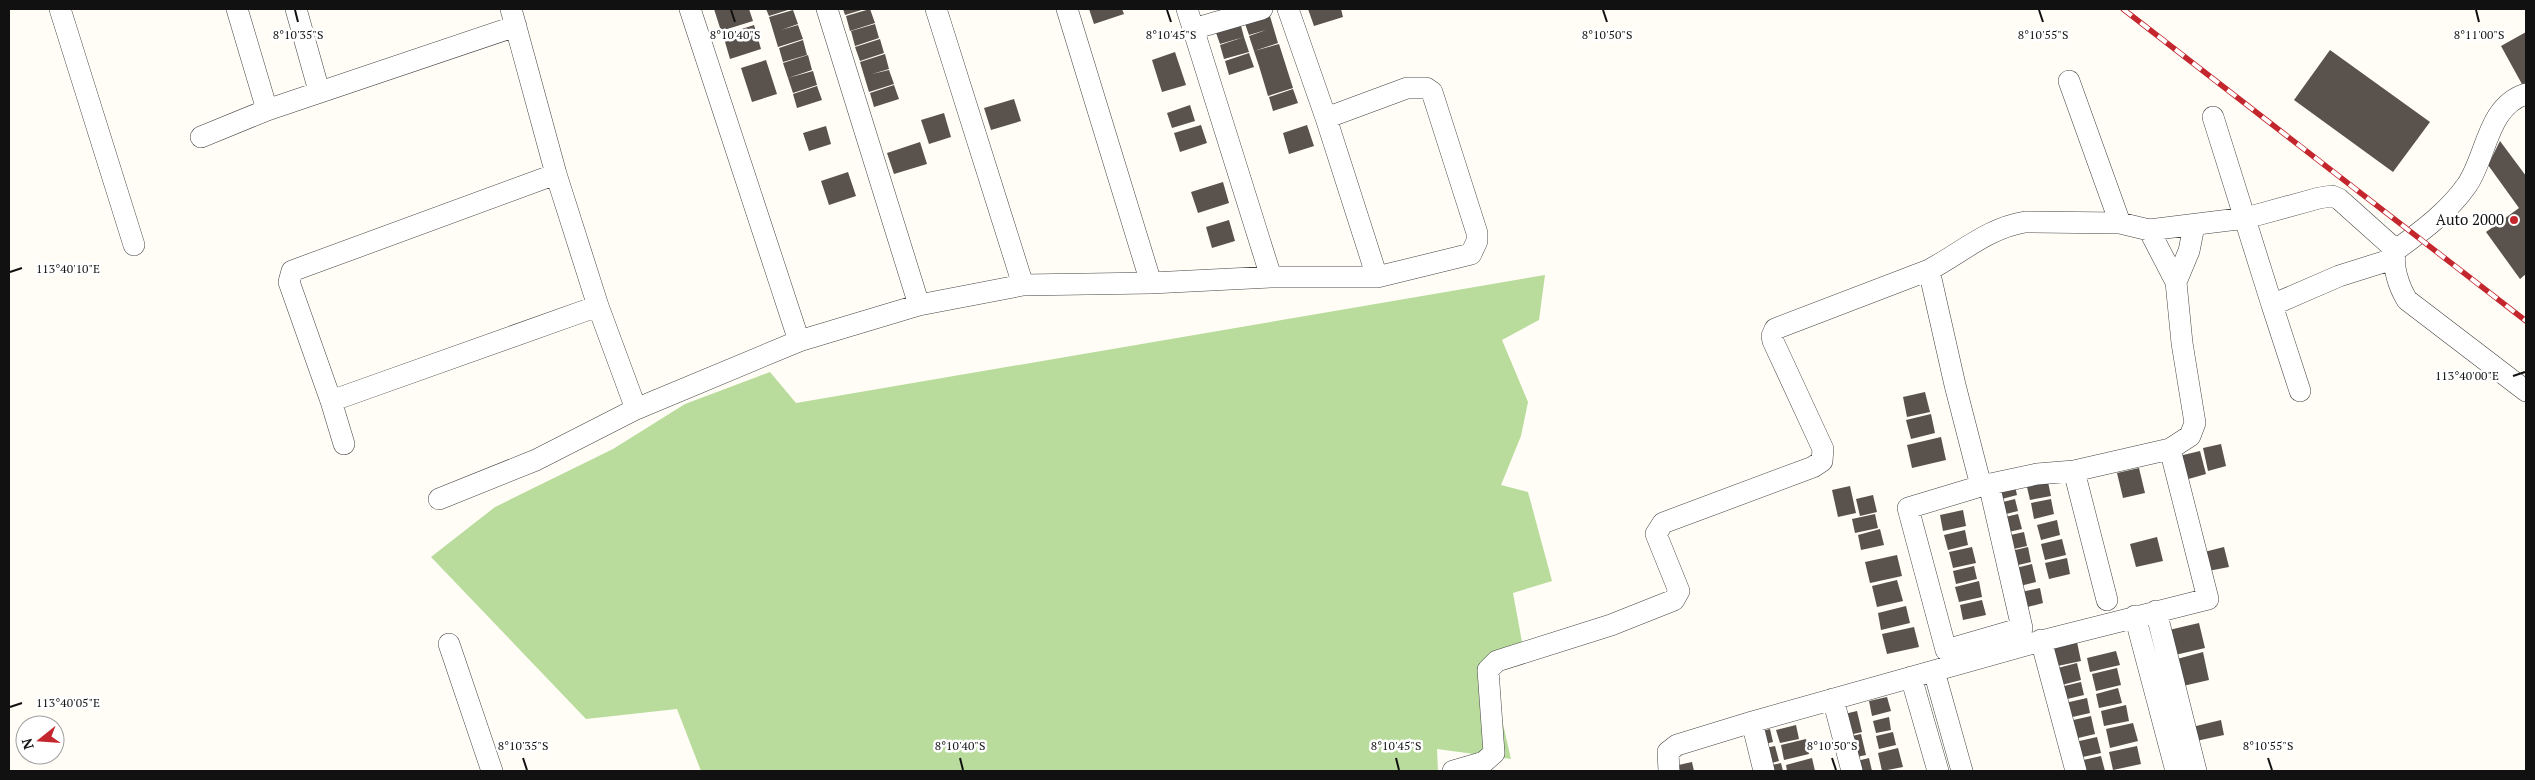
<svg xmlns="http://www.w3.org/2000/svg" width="2535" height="780" font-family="'PT Serif',serif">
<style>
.forest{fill:#b9dc9c}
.building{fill:#5a524d}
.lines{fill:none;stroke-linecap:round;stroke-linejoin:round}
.minor-casing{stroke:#444;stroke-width:22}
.minor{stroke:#fff;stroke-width:21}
.rail-casing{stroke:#c4262e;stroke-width:5.5}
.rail{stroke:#fff;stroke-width:4;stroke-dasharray:11;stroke-linecap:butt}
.ticks{fill:none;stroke:#111;stroke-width:2}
.poi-dot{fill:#c4262e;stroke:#fff;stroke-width:2}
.labels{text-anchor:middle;stroke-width:5;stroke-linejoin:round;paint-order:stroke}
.poi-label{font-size:15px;fill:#111;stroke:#fff;text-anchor:end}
.ticks-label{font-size:12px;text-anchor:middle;fill:#111;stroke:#fff;stroke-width:5;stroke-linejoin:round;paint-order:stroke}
</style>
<rect width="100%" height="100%" fill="#fffdf5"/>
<path class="forest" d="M 1545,275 L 1539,320 L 1502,340 L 1528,402 L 1521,436 L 1501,485 L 1528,492 L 1552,581 L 1513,593 L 1524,653 L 1491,671 L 1511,759 L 1437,749 L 1438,771 L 701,771 L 677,709 L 586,719 L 431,557 L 495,507 L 613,449 L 685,404 L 770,372 L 796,403 Z"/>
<path class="building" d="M 714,9 L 749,9 L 753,21 L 721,31 Z
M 766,9 L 791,9 L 769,16 Z
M 843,9 L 865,9 L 845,15 Z
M 870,9 L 875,23 L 850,31 L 846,16 Z
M 1089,9 L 1122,9 L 1124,14 L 1094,24 Z
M 1308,9 L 1341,9 L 1343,17 L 1314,26 Z
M 793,10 L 798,24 L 781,30 L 798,25 L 803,39 L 778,47 L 769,17 Z
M 1269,13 L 1278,43 L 1254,51 L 1249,36 L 1266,30 L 1249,35 L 1244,21 Z
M 1240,22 L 1244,37 L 1220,44 L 1215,30 Z
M 875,24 L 879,38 L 855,46 L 851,31 Z
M 754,25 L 761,49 L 730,59 L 723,35 Z
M 2526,32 L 2526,84 L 2523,86 L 2501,46 Z
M 1244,37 L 1249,52 L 1224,59 L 1220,45 Z
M 880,39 L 884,53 L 860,61 L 855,47 Z
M 803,40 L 807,55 L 783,62 L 779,48 Z
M 1279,44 L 1293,88 L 1268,96 L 1259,66 L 1276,60 L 1259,66 L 1254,51 Z
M 2330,50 L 2430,122 L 2393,172 L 2294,100 Z
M 1175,52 L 1186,85 L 1162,92 L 1152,60 Z
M 1249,53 L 1254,67 L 1229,75 L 1225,61 Z
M 885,54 L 889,69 L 872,74 L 889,70 L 894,84 L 869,92 L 860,62 Z
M 808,55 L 812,70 L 788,78 L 783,63 Z
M 766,60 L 777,94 L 752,102 L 741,68 Z
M 813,71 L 817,85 L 793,93 L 788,78 Z
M 894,85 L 899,99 L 874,107 L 870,93 Z
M 817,86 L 822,100 L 797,108 L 793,94 Z
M 1293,89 L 1298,103 L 1273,111 L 1269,97 Z
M 1014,99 L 1021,121 L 991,130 L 984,108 Z
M 1190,105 L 1195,121 L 1172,128 L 1167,113 Z
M 944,113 L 951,137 L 929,144 L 921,120 Z
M 1201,125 L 1207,143 L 1180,152 L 1174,133 Z
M 1307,125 L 1314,146 L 1289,154 L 1283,133 Z
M 826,126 L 831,144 L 809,151 L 803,133 Z
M 2500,141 L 2526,176 L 2526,274 L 2520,279 L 2486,232 L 2519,208 L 2488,165 Z
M 920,142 L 927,164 L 894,174 L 887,153 Z
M 848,172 L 856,196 L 829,205 L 821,181 Z
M 1223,182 L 1229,203 L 1198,213 L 1191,192 Z
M 1229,220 L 1235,241 L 1212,248 L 1206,227 Z
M 1925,392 L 1930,412 L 1907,417 L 1903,397 Z
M 1931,414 L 1935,433 L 1911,439 L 1906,420 Z
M 1941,437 L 1946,460 L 1912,468 L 1907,445 Z
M 2221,444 L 2226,466 L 2208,471 L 2203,448 Z
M 2200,451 L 2206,474 L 2185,480 L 2179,456 Z
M 2139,468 L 2145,493 L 2123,498 L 2117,473 Z
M 2014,482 L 2017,495 L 1998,500 L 1994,486 Z
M 2048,482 L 2051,496 L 2030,500 L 2027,487 Z
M 1850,486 L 1856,513 L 1838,517 L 1832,490 Z
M 1873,495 L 1877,512 L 1860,516 L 1856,499 Z
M 2015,499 L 2018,511 L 2002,515 L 1999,503 Z
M 2051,499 L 2054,514 L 2034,519 L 2031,503 Z
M 1963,510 L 1966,526 L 1943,531 L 1940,515 Z
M 1875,514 L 1878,528 L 1855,533 L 1852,519 Z
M 2018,514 L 2022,529 L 2004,533 L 2001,518 Z
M 2057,520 L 2060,535 L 2041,540 L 2037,525 Z
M 1880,529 L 1884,545 L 1861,550 L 1858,535 Z
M 1965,530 L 1968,545 L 1948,550 L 1944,535 Z
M 2024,532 L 2027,546 L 2009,550 L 2006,536 Z
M 2157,537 L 2163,561 L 2136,567 L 2130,544 Z
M 2062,539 L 2066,555 L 2045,560 L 2041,544 Z
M 1972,547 L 1976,563 L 1953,568 L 1949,552 Z
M 2028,547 L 2031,562 L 2014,566 L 2011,551 Z
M 2224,547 L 2229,567 L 2208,571 L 2204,552 Z
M 1897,555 L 1902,576 L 1870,583 L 1865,562 Z
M 2067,558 L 2070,574 L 2049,579 L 2045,563 Z
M 2032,564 L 2036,582 L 2020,586 L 2016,568 Z
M 1974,566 L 1977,579 L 1956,584 L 1953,571 Z
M 1897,580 L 1903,601 L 1877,607 L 1872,586 Z
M 1979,581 L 1982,597 L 1959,602 L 1955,587 Z
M 2040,588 L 2043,603 L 2024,608 L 2021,592 Z
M 1982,600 L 1986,615 L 1963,620 L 1960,605 Z
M 1906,606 L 1910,623 L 1881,630 L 1878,613 Z
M 2199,623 L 2205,648 L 2175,655 L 2169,630 Z
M 1914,627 L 1919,647 L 1887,654 L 1882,634 Z
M 2077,642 L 2081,661 L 2053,667 L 2049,649 Z
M 2116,651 L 2120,665 L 2090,672 L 2087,658 Z
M 2203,652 L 2209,680 L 2183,686 L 2177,659 Z
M 2077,663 L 2081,680 L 2058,686 L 2054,669 Z
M 2117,668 L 2121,685 L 2096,691 L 2092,674 Z
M 2081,682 L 2084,695 L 2063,700 L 2060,687 Z
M 2118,688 L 2122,703 L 2099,708 L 2096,694 Z
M 1887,697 L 1891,711 L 1872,716 L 1869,701 Z
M 2087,698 L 2090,713 L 2068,718 L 2065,703 Z
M 2126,705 L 2129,721 L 2104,726 L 2101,711 Z
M 1857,711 L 1862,732 L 1845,736 L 1840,715 Z
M 2091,716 L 2095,734 L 2074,739 L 2069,721 Z
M 1889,717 L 1891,730 L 1876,733 L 1873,721 Z
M 2221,720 L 2224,735 L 2196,741 L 2192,727 Z
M 2133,723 L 2138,741 L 2110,748 L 2106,729 Z
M 1796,725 L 1799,739 L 1780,743 L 1776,730 Z
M 1770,729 L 1773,742 L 1761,745 L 1758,732 Z
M 1893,732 L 1896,745 L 1879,749 L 1876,736 Z
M 1861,734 L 1866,755 L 1852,758 L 1847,737 Z
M 2097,737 L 2101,753 L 2078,758 L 2075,742 Z
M 1806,739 L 1809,754 L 1784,760 L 1781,745 Z
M 1775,746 L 1779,761 L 1768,764 L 1765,748 Z
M 2137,746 L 2141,764 L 2113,770 L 2109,752 Z
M 1898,748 L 1903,767 L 1882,771 L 1878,753 Z
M 2101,756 L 2105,771 L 2082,771 L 2079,761 Z
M 1812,758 L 1815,771 L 1787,771 L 1786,765 Z
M 1869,758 L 1872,771 L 1856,771 L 1853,762 Z
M 1692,762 L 1694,771 L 1675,771 L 1674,766 Z
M 1781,763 L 1783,771 L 1769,771 L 1767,766 Z"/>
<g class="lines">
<g class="minor-casing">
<path id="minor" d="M 60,9 L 134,245
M 237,9 L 267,110 L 516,26
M 296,9 L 319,91
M 511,9 L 556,174 L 598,306 L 636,409
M 690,9 L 799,341
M 827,9 L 919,305
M 936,9 L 1023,285
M 1067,9 L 1151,283
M 1187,9 L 1271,277
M 1288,9 L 1326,118 L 1377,277
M 1193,29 L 1262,9
M 2069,81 L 2120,223
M 2213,117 L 2272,305 L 2339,276 L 2393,259
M 201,137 L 267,110
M 556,174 L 292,271 L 289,282 L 331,401 L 598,306
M 2396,250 C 2391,264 2399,287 2407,300 L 2526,391
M 2176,282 L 2149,230 L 2246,218 L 2319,198 L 2332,196 L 2339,199 L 2396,250 C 2422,231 2449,211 2467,185 C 2487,156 2487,106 2526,94
M 2272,305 L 2300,391
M 331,401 L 344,444
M 2074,471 L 2107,600
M 1989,484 L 2022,628 L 1946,650 L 1908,508 L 1981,486 L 2037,474 L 2074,471 L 2170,449 L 2190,436 L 2195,423 L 2182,343 L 2176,282 L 2189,251 L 2194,226
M 1981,486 L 1955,385 L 1929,270 C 1961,253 1988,228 2025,222 L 2120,223 L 2149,230
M 439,499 L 536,460 L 636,409 L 799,341 L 919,305 L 1023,285 L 1151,283 L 1271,277 L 1377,277 L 1471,254 L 1477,241 L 1477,233 L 1432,92 L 1426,88 L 1407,88 L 1326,118
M 2156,611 L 2196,771
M 2135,616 L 2176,771
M 2041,640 L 2076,771
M 449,644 L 492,771
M 1934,671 L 1962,771
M 1911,677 L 1938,771
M 1833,699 L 1852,771
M 1752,722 L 1764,771
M 1453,771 L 1484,762 L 1494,753 L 1488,670 L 1497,661 L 1611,625 L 1674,600 L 1679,591 L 1656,534 L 1663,523 L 1813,467 L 1822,461 L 1823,449 L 1773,341 L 1772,336 L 1775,329 L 1929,270
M 1669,771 L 1668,752 L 1677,745 L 1752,722 L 2033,643 L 2208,599 L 2170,449"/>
</g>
<use href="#minor" class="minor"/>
<g class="rail-casing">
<path id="rail" d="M 2123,9 L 2526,321"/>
</g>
<use href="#rail" class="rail"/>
</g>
<path class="ticks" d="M 295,10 L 298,22M 731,10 L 735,22M 1167,10 L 1171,22M 1603,10 L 1607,22M 2039,10 L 2043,22M 2476,10 L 2479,22M 10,272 L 22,268M 2513,376 L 2525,372M 10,707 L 22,703M 523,758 L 527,770M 960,758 L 963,770M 1396,758 L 1399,770M 1832,758 L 1836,770M 2268,758 L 2272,770"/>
<circle class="poi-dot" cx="2514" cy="220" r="5"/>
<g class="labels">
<g class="poi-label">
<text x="2504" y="225">Auto 2000</text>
</g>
</g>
<g class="ticks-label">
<text x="298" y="39">8°10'35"S</text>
<text x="735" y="39">8°10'40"S</text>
<text x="1171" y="39">8°10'45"S</text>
<text x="1607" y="39">8°10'50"S</text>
<text x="2043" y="39">8°10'55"S</text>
<text x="2479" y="39">8°11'00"S</text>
<text x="68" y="273">113°40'10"E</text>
<text x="2467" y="380">113°40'00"E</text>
<text x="68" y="707">113°40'05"E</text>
<text x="523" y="750">8°10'35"S</text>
<text x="960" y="750">8°10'40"S</text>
<text x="1396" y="750">8°10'45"S</text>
<text x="1832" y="750">8°10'50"S</text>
<text x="2268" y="750">8°10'55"S</text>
</g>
<rect width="2535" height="780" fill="none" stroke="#111111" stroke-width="20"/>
<g transform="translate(40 740) rotate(253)"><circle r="24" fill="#ffffff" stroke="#a0a0a0"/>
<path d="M0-4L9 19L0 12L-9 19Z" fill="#c4262e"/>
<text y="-8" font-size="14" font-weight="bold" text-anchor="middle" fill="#111111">N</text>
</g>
</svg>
